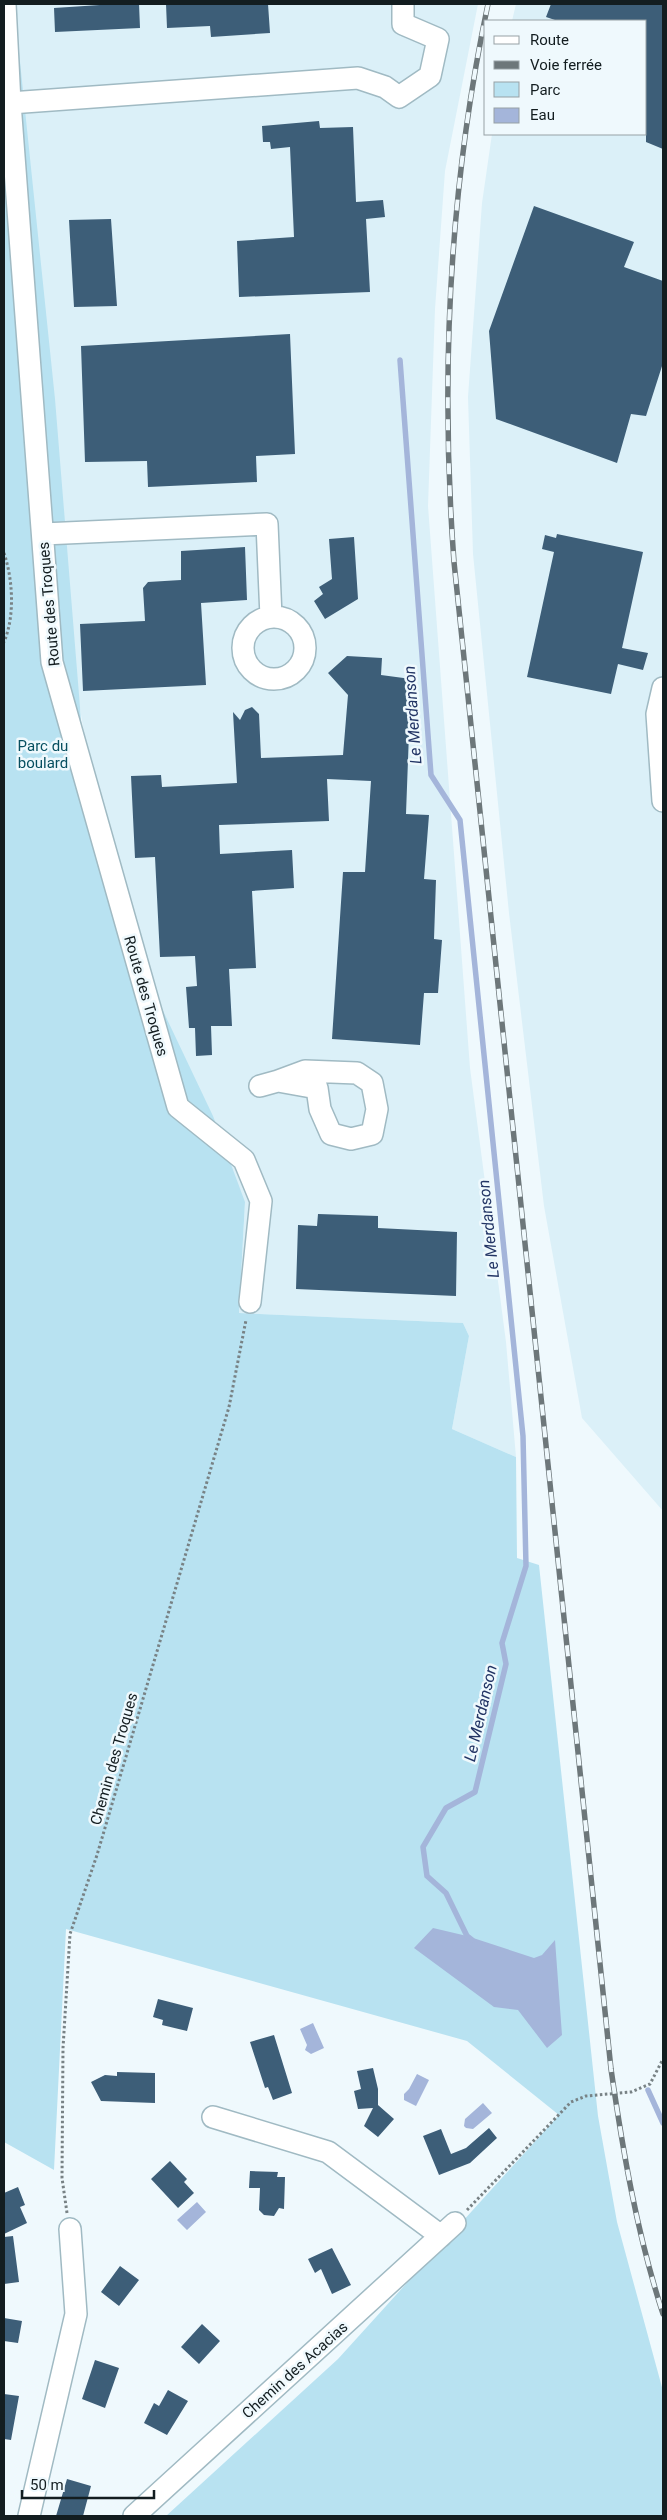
<svg xmlns="http://www.w3.org/2000/svg" width="667" height="2520" font-family="Roboto,sans-serif">
<style>
.built{fill:#dbf0f8}
.green{fill:#b8e2f1}
.water{fill:#a4b5da}
.lines{fill:none;stroke-linecap:round;stroke-linejoin:round}
.stream{stroke:#a4b5da;stroke-width:5.5}
.building{fill:#3d5e78}
.minor-casing{stroke:#a0bac3;stroke-width:24}
.path{stroke:#788285;stroke-width:3;stroke-dasharray:2.5 2.5;stroke-linecap:butt}
.minor{stroke:#fff;stroke-width:21}
.rail-casing{stroke:#6d777a;stroke-width:5.5}
.rail{stroke:#eff9fd;stroke-width:4;stroke-dasharray:11;stroke-linecap:butt}
.labels{text-anchor:middle;stroke-width:5;stroke-linejoin:round;paint-order:stroke}
.street-label{font-size:15px;fill:#131d20;stroke:#eff9fd}
.park-label{font-size:15px;fill:#064f60;stroke:#eff9fd}
.water-label{font-size:16px;font-style:italic;fill:#233565;stroke:#eff9fd}
</style>
<rect width="100%" height="100%" fill="#eff9fd"/>
<path class="built" d="M 12,4 L 478,4 L 445,171 L 435,309 L 428,506 L 470,1068 L 506,1342 L 516,1457 L 452,1429 L 469,1336 L 463,1323 L 239,1313 L 245,1202 L 169,1128 L 98,825 L 79,701 Z
M 516,4 L 663,4 L 663,1511 L 582,1418 L 544,1206 L 509,913 L 473,554 L 468,397 L 482,203 L 492,134 L 646,134 L 646,21 L 512,21 Z"/>
<path class="green" d="M 4,4 L 14,4 L 55,399 L 87,793 L 108,895 L 213,1116 L 245,1202 L 239,1313 L 463,1323 L 469,1336 L 452,1429 L 516,1457 L 517,1558 L 539,1565 L 598,2116 L 617,2222 L 663,2391 L 663,2516 L 166,2516 L 338,2359 L 559,2115 L 467,2041 L 66,1929 L 54,2170 L 4,2142 Z"/>
<path class="water" d="M 433,1928 L 467,1936 L 534,1958 L 542,1955 L 555,1940 L 562,2035 L 547,2048 L 518,2010 L 494,2007 L 414,1948 Z
M 313,2023 L 324,2048 L 311,2054 L 305,2050 L 307,2045 L 300,2029 Z
M 417,2074 L 429,2080 L 416,2106 L 404,2100 L 404,2094 L 409,2089 Z
M 483,2103 L 492,2113 L 473,2129 L 466,2128 L 464,2126 L 465,2119 Z
M 197,2202 L 206,2212 L 187,2230 L 177,2220 Z"/>
<g class="lines">
<path class="stream" d="M 400,360 L 431,775 L 460,820 L 523,1436 L 526,1566 L 502,1643 L 506,1664 L 475,1792 L 446,1808 L 423,1847 L 427,1876 L 446,1893 L 467,1936 L 472,1940
M 648,2090 L 663,2123"/>
</g>
<path class="building" d="M 115,4 L 139,4 L 140,28 L 55,32 L 54,8 Z
M 166,4 L 268,4 L 270,33 L 211,37 L 210,26 L 167,28 Z
M 551,4 L 663,4 L 663,149 L 646,142 L 646,21 L 558,21 L 546,17 Z
M 319,121 L 320,128 L 353,127 L 356,202 L 383,200 L 385,217 L 366,219 L 370,292 L 239,297 L 237,241 L 294,237 L 290,147 L 271,149 L 270,142 L 263,142 L 262,126 Z
M 534,206 L 634,242 L 624,267 L 663,281 L 663,363 L 646,416 L 631,414 L 617,463 L 496,419 L 489,331 Z
M 111,219 L 117,306 L 74,307 L 69,220 Z
M 290,334 L 295,454 L 256,456 L 257,482 L 148,487 L 147,461 L 85,462 L 81,346 Z
M 557,534 L 643,552 L 622,648 L 648,653 L 643,670 L 618,664 L 611,694 L 527,677 L 554,552 L 542,549 L 545,535 L 556,538 Z
M 354,537 L 358,599 L 325,619 L 314,601 L 323,594 L 319,587 L 332,579 L 329,539 Z
M 245,547 L 247,600 L 201,603 L 206,685 L 83,691 L 80,624 L 145,621 L 143,588 L 148,582 L 181,580 L 181,551 Z
M 347,656 L 382,658 L 381,675 L 411,679 L 406,814 L 429,815 L 424,879 L 436,880 L 434,939 L 442,940 L 438,993 L 424,993 L 420,1045 L 332,1039 L 343,872 L 365,872 L 371,781 L 327,779 L 329,821 L 219,825 L 220,854 L 292,850 L 294,888 L 252,891 L 256,968 L 229,969 L 232,1026 L 211,1026 L 212,1055 L 196,1056 L 195,1028 L 189,1028 L 186,987 L 197,986 L 195,956 L 160,957 L 155,857 L 135,858 L 131,776 L 161,775 L 162,787 L 237,783 L 233,712 L 240,720 L 245,710 L 252,707 L 259,714 L 261,758 L 343,755 L 348,695 L 328,673 Z
M 318,1214 L 378,1216 L 378,1228 L 457,1232 L 456,1296 L 296,1289 L 298,1225 L 317,1226 Z
M 158,1999 L 193,2008 L 187,2031 L 162,2025 L 163,2020 L 153,2017 Z
M 274,2035 L 292,2093 L 273,2100 L 268,2087 L 265,2088 L 250,2042 Z
M 373,2068 L 378,2089 L 378,2105 L 394,2119 L 378,2137 L 364,2126 L 373,2108 L 358,2109 L 354,2091 L 361,2089 L 357,2071 Z
M 117,2072 L 155,2073 L 155,2103 L 101,2101 L 91,2082 L 105,2075 L 117,2076 Z
M 489,2128 L 497,2138 L 470,2163 L 439,2175 L 423,2136 L 441,2129 L 451,2154 L 466,2148 Z
M 170,2161 L 187,2179 L 184,2182 L 194,2193 L 178,2208 L 151,2179 Z
M 250,2171 L 278,2172 L 277,2177 L 285,2177 L 284,2209 L 279,2208 L 274,2216 L 264,2215 L 259,2210 L 260,2188 L 249,2188 Z
M 18,2187 L 25,2205 L 20,2207 L 27,2223 L 4,2234 L 4,2193 Z
M 13,2236 L 19,2282 L 4,2284 L 4,2237 Z
M 332,2248 L 351,2285 L 332,2294 L 321,2269 L 315,2273 L 308,2259 Z
M 120,2266 L 139,2280 L 119,2306 L 101,2292 Z
M 4,2318 L 22,2321 L 18,2343 L 4,2341 Z
M 202,2324 L 220,2341 L 199,2364 L 181,2347 Z
M 95,2360 L 119,2368 L 105,2408 L 82,2399 Z
M 168,2390 L 188,2401 L 167,2435 L 144,2423 L 154,2403 L 159,2406 Z
M 4,2394 L 19,2396 L 11,2440 L 4,2439 Z
M 67,2479 L 91,2486 L 83,2516 L 56,2516 Z"/>
<g class="lines">
<g class="minor-casing">
<path id="minor" d="M 5,4 L 10,103 L 52,662 L 178,1107 L 244,1160 L 261,1201 L 250,1302
M 10,103 L 358,78 L 385,87 L 399,97 L 430,76 L 438,39 L 403,24 L 403,4
M 43,534 L 267,524 L 271,617
M243 648a31 31 0 1 1 62 0a31 31 0 1 1-62 0Z
M 663,688 L 657,714 L 663,801
M 260,1086 L 278,1081 L 317,1088 L 320,1109 L 331,1134 L 351,1139 L 372,1134 L 377,1109 L 372,1083 L 357,1073 L 305,1071 L 278,1081
M 213,2117 L 328,2152 L 441,2236
M 29,2516 L 76,2314 L 70,2229
M 134,2516 L 455,2223"/>
</g>
<path class="path" d="M 4,553 C 13,580 15,616 4,642
M 467,2210 L 571,2102 L 586,2096 L 631,2092 L 650,2084 L 663,2059
M 67,2213 L 62,2178 L 63,2048 L 70,1934 L 97,1855 L 229,1407 L 246,1320"/>
<use href="#minor" class="minor"/>
<g class="rail-casing">
<path id="rail" d="M 488,4 C 449,188 440,374 454,562 L 611,2069 C 623,2152 637,2234 663,2314"/>
</g>
<use href="#rail" class="rail"/>
</g>
<g class="labels">
<g class="street-label">
<text transform="translate(49 604) rotate(-95)" y="5">Route des Troques</text>
<text transform="translate(146 996) rotate(74)" y="5">Route des Troques</text>
<text transform="translate(114 1759) rotate(-74)" y="5">Chemin des Troques</text>
<text transform="translate(295 2370) rotate(-42)" y="5">Chemin des Acacias</text>
</g>
<g class="park-label">
<text x="43" y="751">Parc du<tspan x="43" dy="17">boulard</tspan></text>
</g>
<g class="water-label">
<text transform="translate(412 715) rotate(-94)" y="6">Le Merdanson</text>
<text transform="translate(488 1229) rotate(-96)" y="6">Le Merdanson</text>
<text transform="translate(480 1713) rotate(-77)" y="6">Le Merdanson</text>
</g>
</g>
<rect width="667" height="2520" fill="none" stroke="#131d20" stroke-width="10"/>
<rect x="484" y="20" width="162" height="115" fill="#eff9fd" stroke="#97a1a5"/>
<rect x="494" y="36" width="25" height="8" fill="#ffffff" stroke="#97a1a5"/>
<text x="530" y="45" font-size="15" fill="#131d20">Route</text>
<rect x="494" y="61" width="25" height="8" fill="#6d777a" stroke="#97a1a5"/>
<text x="530" y="70" font-size="15" fill="#131d20">Voie ferrée</text>
<rect x="494" y="82" width="25" height="15" fill="#b8e2f1" stroke="#97a1a5"/>
<text x="530" y="95" font-size="15" fill="#131d20">Parc</text>
<rect x="494" y="108" width="25" height="15" fill="#a4b5da" stroke="#97a1a5"/>
<text x="530" y="120" font-size="15" fill="#131d20">Eau</text>
<path d="M22 2490v8h132v-8" fill="none" stroke="#131d20" stroke-width="2.5"/>
<text x="30" y="2490" font-size="15" fill="#131d20" stroke="#eff9fd" stroke-width="4" paint-order="stroke">50 m</text>
</svg>
